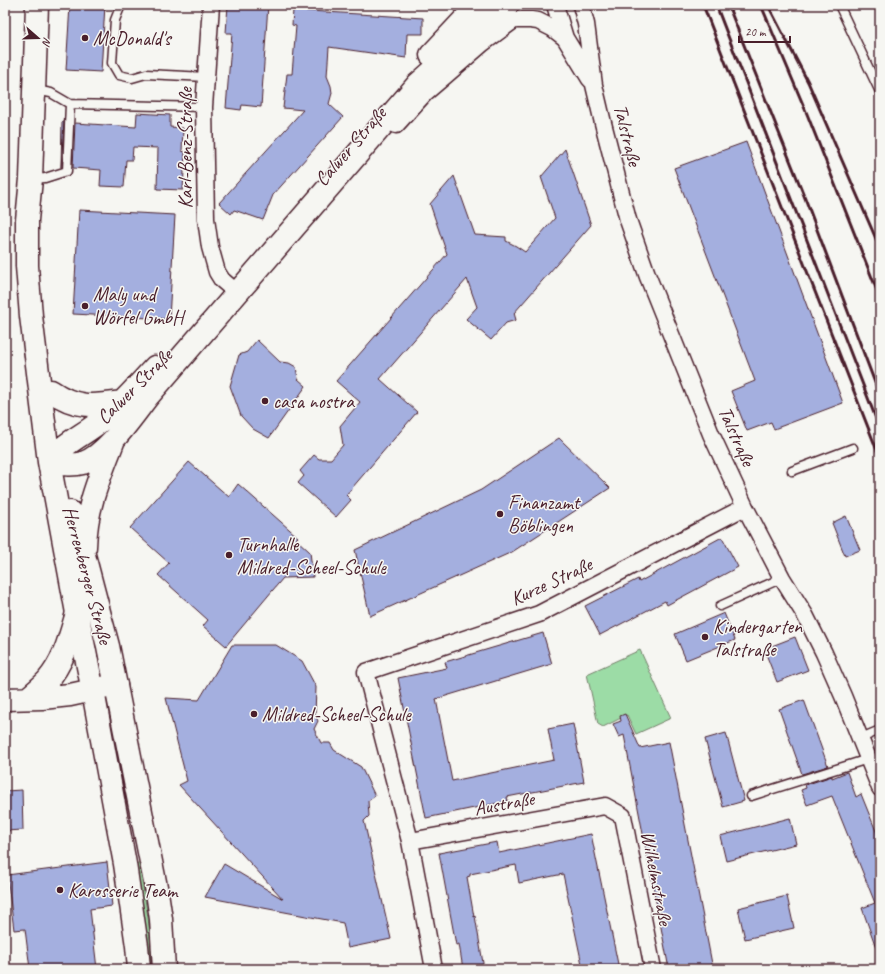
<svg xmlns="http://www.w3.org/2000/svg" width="885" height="974" font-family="Caveat,sans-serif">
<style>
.green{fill:#9cdca6;stroke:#737e68}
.building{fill:#a4afdf;stroke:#4a1f2b}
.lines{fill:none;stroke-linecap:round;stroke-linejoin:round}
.lane-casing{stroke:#4a1f2b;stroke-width:11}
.street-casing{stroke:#4a1f2b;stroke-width:19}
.secondary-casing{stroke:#4a1f2b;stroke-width:25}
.primary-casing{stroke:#4a1f2b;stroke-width:25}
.lane{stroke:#f6f6f2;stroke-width:8}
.street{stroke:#f6f6f2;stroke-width:16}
.secondary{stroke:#f6f6f2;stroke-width:22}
.primary{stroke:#f6f6f2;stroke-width:22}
.rail{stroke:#4a1f2b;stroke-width:3}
.poi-dot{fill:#4a1f2b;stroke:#f6f6f2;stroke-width:1.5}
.labels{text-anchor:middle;stroke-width:3;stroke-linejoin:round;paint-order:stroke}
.poi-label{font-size:20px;fill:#4a1f2b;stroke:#f6f6f2;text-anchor:start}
.street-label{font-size:20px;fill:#4a1f2b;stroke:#f6f6f2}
</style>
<rect width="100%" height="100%" fill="#f6f6f2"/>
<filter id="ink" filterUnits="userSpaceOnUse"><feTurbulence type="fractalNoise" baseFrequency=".025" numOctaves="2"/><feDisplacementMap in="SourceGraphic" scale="8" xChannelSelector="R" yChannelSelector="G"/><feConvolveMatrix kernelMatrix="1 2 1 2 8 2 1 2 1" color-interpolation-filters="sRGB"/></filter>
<g filter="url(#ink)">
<path class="green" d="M 640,650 L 671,718 L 636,734 L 627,715 L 603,727 L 598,724 L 587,674 Z
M 139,863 L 148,918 L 154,969 L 149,969 L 134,864 Z"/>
<path class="building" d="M 70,5 L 105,5 L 101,72 L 66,70 Z
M 228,5 L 268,5 L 261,107 L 242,105 L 241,110 L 226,108 L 232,33 L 226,33 Z
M 293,10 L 423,18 L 423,34 L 407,34 L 406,58 L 329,47 L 327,76 L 331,86 L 332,93 L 329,104 L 343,117 L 273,195 L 263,220 L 234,210 L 231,214 L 219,203 L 303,110 L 283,108 L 287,74 L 292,74 L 296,26 L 292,25 Z
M 137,113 L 170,115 L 170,127 L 183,128 L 182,151 L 185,152 L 183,190 L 157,189 L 158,148 L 133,147 L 132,160 L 126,160 L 124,187 L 100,186 L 101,170 L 73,168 L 75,123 L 136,127 Z
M 62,122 L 64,122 L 61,167 Z
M 746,142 L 843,403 L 774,429 L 771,422 L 747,431 L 731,391 L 755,381 L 674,168 Z
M 565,149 L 591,225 L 514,313 L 516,320 L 506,323 L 491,340 L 466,319 L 477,307 L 467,279 L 380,379 L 417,412 L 346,495 L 351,500 L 336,517 L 298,483 L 304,476 L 300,471 L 314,455 L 319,459 L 331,459 L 343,445 L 340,426 L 360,402 L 336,381 L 447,254 L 430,204 L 454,176 L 475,235 L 506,237 L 506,241 L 516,246 L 525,252 L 555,218 L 541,177 Z
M 79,210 L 175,215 L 169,319 L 73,314 Z
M 257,340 L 280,362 L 289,363 L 296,367 L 298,379 L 306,386 L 269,438 L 253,429 L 241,416 L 230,386 L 239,355 L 247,352 Z
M 559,438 L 610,488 L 512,552 L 370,616 L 355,550 L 481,490 Z
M 189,462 L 229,497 L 238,484 L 298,537 L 296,539 L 310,552 L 313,577 L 283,578 L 226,646 L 203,626 L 208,620 L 158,575 L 169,563 L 130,528 Z
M 846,516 L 860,550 L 845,556 L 832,523 Z
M 722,537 L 738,567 L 667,605 L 665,601 L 600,635 L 585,606 L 638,579 L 639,582 Z
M 724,613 L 735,640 L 686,660 L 675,634 Z
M 543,633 L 552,664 L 436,699 L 452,781 L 554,760 L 548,729 L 573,724 L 584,782 L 507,797 L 508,801 L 426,818 L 398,678 L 447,668 L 445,662 Z
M 795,637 L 808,670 L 777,682 L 764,649 Z
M 232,645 L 276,645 L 302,661 L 316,687 L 315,715 L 318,721 L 314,729 L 321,743 L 330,743 L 334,750 L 361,767 L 375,796 L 368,801 L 369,816 L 364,821 L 391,939 L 348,948 L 343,923 L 205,897 L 224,864 L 283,899 L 179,785 L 187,781 L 166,698 L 199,700 Z
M 804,700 L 828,766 L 802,774 L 779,709 Z
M 625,714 L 640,748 L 669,742 L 713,969 L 669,969 L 624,735 L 619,737 L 613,724 L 621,721 L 620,716 Z
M 726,733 L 744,801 L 723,807 L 705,739 Z
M 847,772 L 856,797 L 861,794 L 880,841 L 880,953 L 878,953 L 862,908 L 875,903 L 832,796 L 807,805 L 801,790 L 806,788 L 805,785 L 832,776 L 832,778 Z
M 22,790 L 23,830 L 5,831 L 5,791 Z
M 790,818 L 796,844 L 726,861 L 720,836 Z
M 591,834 L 619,969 L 583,969 L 563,874 L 519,883 L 516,865 L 470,874 L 470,876 L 467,877 L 474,917 L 475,916 L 484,969 L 463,969 L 459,944 L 456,945 L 439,853 L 497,842 L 499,853 Z
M 107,862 L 112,906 L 90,909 L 97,969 L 30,969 L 25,929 L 14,930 L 7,875 Z
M 787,896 L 794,928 L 745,939 L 738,908 Z"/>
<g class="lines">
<g class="lane-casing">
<path id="lane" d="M 121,5 L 115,20 L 112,63 L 119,75 L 132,78 L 146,74 L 206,77
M 839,5 L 880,92
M 70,104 L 204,107
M 32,179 L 45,178 L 67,171 L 70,104 L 51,93 L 35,90
M 792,471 L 853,448
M 720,606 L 782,578
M 861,738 L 880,730
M 751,796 L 868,759"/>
</g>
<g class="street-casing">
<path id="street" d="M 211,5 L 204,107 L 206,219 L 210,247 L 217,272 L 222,280 L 229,286
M 555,5 L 565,38 L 590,79
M 581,5 L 586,24 L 594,85 L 603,123 L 628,220 L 648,277 L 711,434 L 745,507 L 782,578 L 805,615 L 824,653 L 843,696 L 880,788
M 396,125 L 425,93 L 445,76 L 483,43 L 514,20 L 531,20 L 538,21 L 552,28 L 565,38
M 410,841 L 605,806 L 623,816 L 653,969
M 434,969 L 410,841 L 366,672 L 539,614 L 745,507"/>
</g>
<g class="secondary-casing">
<path id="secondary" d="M 28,698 C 34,693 41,687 47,681 C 64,662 70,637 77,613
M 5,699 L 42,698 L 70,695 L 116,685"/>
</g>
<g class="primary-casing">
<path id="primary" d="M 37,5 L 31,179 L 27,220 L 27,266 L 31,316 L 49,462 L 77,613 L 93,691 L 125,864 L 137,946 L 139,969
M 431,55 L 478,5
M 51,391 C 77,409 93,406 122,402
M 49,462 C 60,464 72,466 83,463 C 107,455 133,415 149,395 L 418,84 L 507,5
M 49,462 C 63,443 84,435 102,420 C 122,405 138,385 155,367
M 70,512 L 84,555 L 108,646 L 157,892 L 161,919 L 164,969
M 85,547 C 86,507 99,479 113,442"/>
</g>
<use href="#lane" class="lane"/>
<use href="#street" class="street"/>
<use href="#secondary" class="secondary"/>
<use href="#primary" class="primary"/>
<path class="rail" d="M 703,5 L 880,458
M 716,5 L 880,429
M 728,5 L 805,198 L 880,396
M 761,5 L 807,114 L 880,298
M 768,5 L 808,82 L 880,248"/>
</g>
</g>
<g class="poi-dot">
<circle cx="85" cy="38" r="4"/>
<circle cx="85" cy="306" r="4"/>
<circle cx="265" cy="401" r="4"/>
<circle cx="500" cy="514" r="4"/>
<circle cx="229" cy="555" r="4"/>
<circle cx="705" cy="637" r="4"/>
<circle cx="254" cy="714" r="4"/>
<circle cx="60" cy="890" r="4"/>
</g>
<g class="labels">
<g class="poi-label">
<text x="93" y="45">McDonald's</text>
<text x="93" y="301">Maly und<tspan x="93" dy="23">Wörfel GmbH</tspan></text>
<text x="273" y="408">casa nostra</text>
<text x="508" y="509">Finanzamt<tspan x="508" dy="23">Böblingen</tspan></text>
<text x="237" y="551">Turnhalle<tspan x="237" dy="23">Mildred-Scheel-Schule</tspan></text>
<text x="713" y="633">Kindergarten<tspan x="713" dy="23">Talstraße</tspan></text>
<text x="262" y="721">Mildred-Scheel-Schule</text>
<text x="68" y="897">Karosserie Team</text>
</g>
<g class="street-label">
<text transform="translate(628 135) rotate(76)" y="7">Talstraße</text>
<text transform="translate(350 146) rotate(-49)" y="7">Calwer Straße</text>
<text transform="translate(185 148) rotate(-90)" y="7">Karl-Benz-Straße</text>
<text transform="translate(134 386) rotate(-45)" y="7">Calwer Straße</text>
<text transform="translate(737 436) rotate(66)" y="7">Talstraße</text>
<text transform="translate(88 575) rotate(75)" y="7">Herrenberger Straße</text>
<text transform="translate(551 581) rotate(-25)" y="7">Kurze Straße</text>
<text transform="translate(504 803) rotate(-10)" y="7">Austraße</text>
<text transform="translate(657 878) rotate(79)" y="7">Wilhelmstraße</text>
</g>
</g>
<rect width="885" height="974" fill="none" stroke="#f6f6f2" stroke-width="20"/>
<rect x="10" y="10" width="865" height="954" fill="none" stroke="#4a1f2b" stroke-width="1.5" filter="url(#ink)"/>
<g transform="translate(38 38) rotate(110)" stroke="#f6f6f2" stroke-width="3" paint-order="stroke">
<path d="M0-3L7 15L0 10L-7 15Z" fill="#4a1f2b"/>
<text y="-6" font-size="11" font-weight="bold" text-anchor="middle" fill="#4a1f2b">N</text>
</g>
<path d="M739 36v6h51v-6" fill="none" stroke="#4a1f2b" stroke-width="2"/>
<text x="745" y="36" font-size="12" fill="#4a1f2b" stroke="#f6f6f2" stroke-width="3" paint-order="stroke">20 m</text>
</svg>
